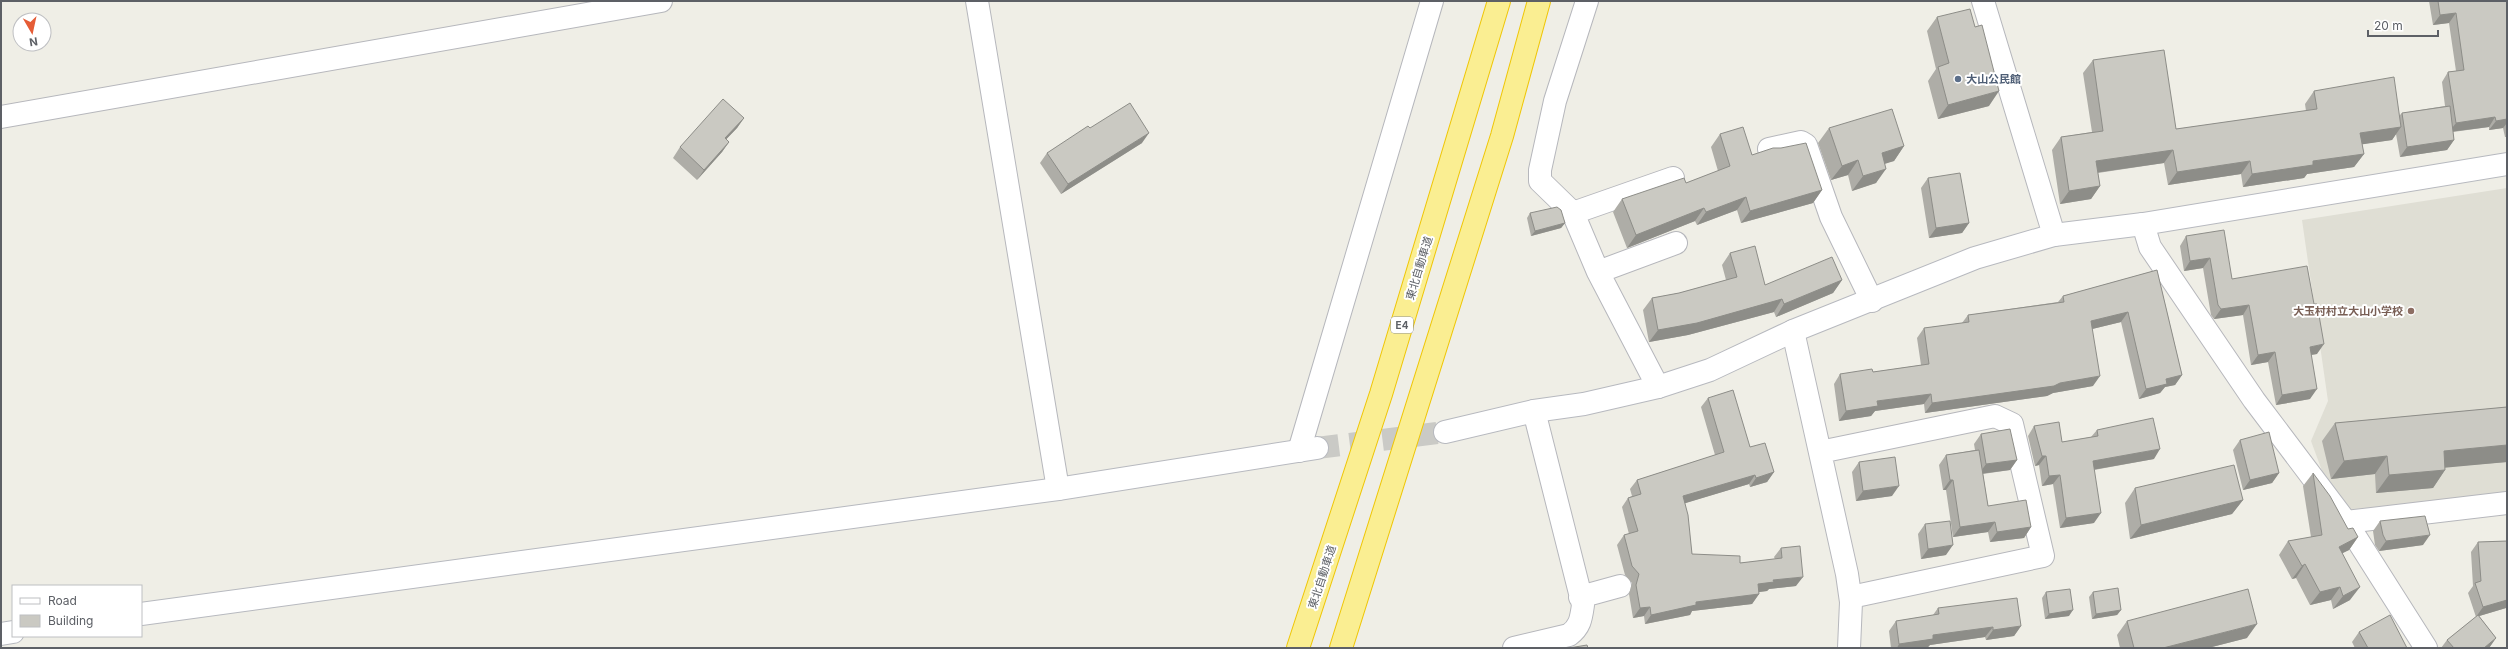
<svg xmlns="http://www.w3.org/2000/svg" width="2508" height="649" font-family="Inter,'Noto Sans JP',sans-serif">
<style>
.education{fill:#dfded4}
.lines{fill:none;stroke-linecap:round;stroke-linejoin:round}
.secondary-tunnel{stroke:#cacac6;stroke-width:22;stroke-dasharray:22 11;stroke-linecap:butt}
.street-casing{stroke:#b6b7bc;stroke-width:24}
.secondary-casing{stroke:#b7b9bf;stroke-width:24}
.highway-casing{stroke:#efc606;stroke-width:24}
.street{stroke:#fff;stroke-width:22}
.secondary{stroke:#fff;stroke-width:22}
.highway{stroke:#faee92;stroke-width:22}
.wall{fill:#aeada7}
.shaded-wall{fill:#8d8d88}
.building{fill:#cac9c2;stroke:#8d8d88}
.service-dot{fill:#5c6f8a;stroke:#fff;stroke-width:1.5}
.education-dot{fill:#8d6e63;stroke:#fff;stroke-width:1.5}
.labels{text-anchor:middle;stroke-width:4;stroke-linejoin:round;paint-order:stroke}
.shield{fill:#fff;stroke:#8e9094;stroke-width:1}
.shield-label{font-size:10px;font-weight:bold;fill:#5d6066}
.service-label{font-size:11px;font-weight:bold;fill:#4e5e75;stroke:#fff;text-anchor:start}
.street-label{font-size:11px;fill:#5d6066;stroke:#fff}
.education-label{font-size:11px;font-weight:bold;fill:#785e54;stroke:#fff;text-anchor:end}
</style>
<rect width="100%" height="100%" fill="#efeee6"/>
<path class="education" d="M 2507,188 L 2507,494 L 2351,512 L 2328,487 L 2311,441 L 2328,401 L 2302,220 Z"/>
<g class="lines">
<path class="secondary-tunnel" d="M 1317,448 L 1445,432"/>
<g class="street-casing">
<path id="street" d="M 977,1 L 1058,489
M 1587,1 L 1555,101 L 1540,170 L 1540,181 L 1573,213 L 1598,272 L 1658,387
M 1983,1 L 2054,235
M 1,117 L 661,1
M 1769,149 L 1801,142 L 1806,145 L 1831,217 L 1872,301
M 1573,213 L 1673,178
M 2143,224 L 2150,247 L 2254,400 L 2346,522 L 2426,648
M 1598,272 L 1676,243
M 1793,331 L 1847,574 L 1851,602 L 1849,648
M 1299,451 L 1432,1
M 1820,452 L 1995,416 L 2012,424 L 2043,556 L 1851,597
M 2346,522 L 2507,503
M 1580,597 L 1620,586
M 1514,648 L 1569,635 C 1580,627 1581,619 1583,605 L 1534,411"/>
</g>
<g class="secondary-casing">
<path id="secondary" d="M 1445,432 L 1534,411 L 1584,404 L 1658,387 L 1710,370 L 1793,331 L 1975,258 L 2054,235 L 2143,224 L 2507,164
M 141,614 L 1058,489 L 1317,448
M 1,634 L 13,632"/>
</g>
<g class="highway-casing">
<path id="highway" d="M 1298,648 L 1381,394 L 1499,1
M 1341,648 L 1502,136 L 1539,1"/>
</g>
<use href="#street" class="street"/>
<use href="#secondary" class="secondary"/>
<use href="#highway" class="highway"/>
</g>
<path class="wall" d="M 2429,1 L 2507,1 L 2507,137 L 2505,137 L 2503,128 L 2489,130 L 2489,127 L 2453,132 L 2454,140 L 2447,150 L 2400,157 L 2396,134 L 2392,140 L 2362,144 L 2364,154 L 2354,167 L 2307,174 L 2304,178 L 2243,187 L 2241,174 L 2168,185 L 2164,163 L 2098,173 L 2100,186 L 2091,199 L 2060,204 L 2052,150 L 2061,137 L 2092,132 L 2083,73 L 2093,60 L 2176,129 L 2306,111 L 2305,104 L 2314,91 L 2399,116 L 2402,113 L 2445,106 L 2442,82 L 2448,72 L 2456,71 L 2449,23 L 2433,25 Z
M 1937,17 L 1975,27 L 1989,106 L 1938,119 L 1928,81 L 1936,69 L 1927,31 Z
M 744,118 L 737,128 L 726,139 L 729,142 L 722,152 L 697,180 L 673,158 L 680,147 Z
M 1090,128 L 1142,143 L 1061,194 L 1040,163 L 1047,153 Z
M 1829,128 L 1904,146 L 1894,161 L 1885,163 L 1876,183 L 1852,191 L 1848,175 L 1831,180 L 1818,143 Z
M 1720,134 L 1752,155 L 1822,190 L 1813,203 L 1741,223 L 1737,210 L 1697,225 L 1695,221 L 1627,248 L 1613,212 L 1622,199 L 1686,183 L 1718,171 L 1711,147 Z
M 1928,178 L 1969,223 L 1962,233 L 1929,238 L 1921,188 Z
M 1530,213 L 1565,223 L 1561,228 L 1531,236 L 1527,218 Z
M 2186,236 L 2232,279 L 2317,354 L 2311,355 L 2310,399 L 2276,405 L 2268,362 L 2251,365 L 2243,315 L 2214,319 L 2211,315 L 2203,268 L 2184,271 L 2180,246 Z
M 1730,253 L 1765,285 L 1842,280 L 1833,293 L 1776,317 L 1774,312 L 1688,335 L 1649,342 L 1643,310 L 1652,298 L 1679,293 L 1726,280 L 1722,265 Z
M 2157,270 L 2182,375 L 2175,385 L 2165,387 L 2160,393 L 2139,399 L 2121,322 L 2092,329 L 2093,386 L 2053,393 L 2047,396 L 1925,413 L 1924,404 L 1875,411 L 1871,416 L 1839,421 L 1834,384 L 1840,374 L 1873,372 L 1921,365 L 1917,338 L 1924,328 L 1962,323 L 1968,315 L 2058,302 L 2063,296 Z
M 1708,398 L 1750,447 L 1774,472 L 1767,482 L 1750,487 L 1749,484 L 1685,503 L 1692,554 L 1740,563 L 1775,559 L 1774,557 L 1781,548 L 1796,586 L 1769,589 L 1767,591 L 1759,592 L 1759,594 L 1752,604 L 1692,611 L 1690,615 L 1645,624 L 1644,616 L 1633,618 L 1629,594 L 1632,583 L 1625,575 L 1617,545 L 1624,535 L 1629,534 L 1622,507 L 1628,498 L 1632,496 L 1630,489 L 1637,480 L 1715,455 L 1701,407 Z
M 2507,407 L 2507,462 L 2445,467 L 2445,470 L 2433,488 L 2376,493 L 2375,474 L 2331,479 L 2322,441 L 2335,423 Z
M 2034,426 L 2062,442 L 2091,437 L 2097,430 L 2154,459 L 2094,470 L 2094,523 L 2060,528 L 2053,484 L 2042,486 L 2039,465 L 2035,466 L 2028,436 Z
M 1981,434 L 2017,460 L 2010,470 L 1983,474 L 1988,506 L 2031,527 L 2024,538 L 1990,542 L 1988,532 L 1953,537 L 1946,490 L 1943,490 L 1939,465 L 1946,455 L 1975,450 L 1974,444 Z
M 2240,440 L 2279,473 L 2272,483 L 2243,490 L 2233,450 Z
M 1859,462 L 1892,496 L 1856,501 L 1852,472 Z
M 2313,473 L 2348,529 L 2358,537 L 2349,550 L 2342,553 L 2350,600 L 2333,609 L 2331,600 L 2310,605 L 2296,578 L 2292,579 L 2279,555 L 2288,541 L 2311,537 L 2303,486 Z
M 2135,488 L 2243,500 L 2232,514 L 2130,539 L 2125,503 Z
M 2380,521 L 2423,545 L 2379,551 L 2375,545 L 2373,531 Z
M 1925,524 L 1946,555 L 1921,559 L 1918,534 Z
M 2507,541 L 2507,607 L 2506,608 L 2479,616 L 2496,638 L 2489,648 L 2441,648 L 2447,640 L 2476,617 L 2468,593 L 2473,586 L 2471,552 L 2478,542 Z
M 2046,592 L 2069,616 L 2045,619 L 2042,598 Z
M 2093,592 L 2121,610 L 2117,615 L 2092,619 L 2089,597 Z
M 1938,608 L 2021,626 L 2014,636 L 1986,640 L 1985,637 L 1930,645 L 1927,648 L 1891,648 L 1889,631 L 1896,621 L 1933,615 Z
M 2127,621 L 2247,638 L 2208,648 L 2120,648 L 2117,635 Z
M 2359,632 L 2407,648 L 2355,648 L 2352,642 Z"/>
<path class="shaded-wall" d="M 2456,13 L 2449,23 L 2433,25 L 2440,15 Z
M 1999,91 L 1989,106 L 1938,119 L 1948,105 Z
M 2495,117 L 2489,127 L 2449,132 L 2456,123 Z
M 744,118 L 737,128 L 718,148 L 725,138 Z
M 2507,119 L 2507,123 L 2503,128 L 2489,130 L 2496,121 Z
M 2401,127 L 2392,140 L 2351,146 L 2360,133 Z
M 1149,133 L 1142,143 L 1061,194 L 1068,184 Z
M 2454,140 L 2447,150 L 2400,157 L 2407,147 Z
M 729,142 L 722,152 L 697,180 L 704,170 Z
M 1904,146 L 1894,161 L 1872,168 L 1882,153 Z
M 2173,150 L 2164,163 L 2087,174 L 2096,161 Z
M 2364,154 L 2354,167 L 2307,174 L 2304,178 L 2243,187 L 2252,174 L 2313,161 Z
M 1858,160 L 1848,175 L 1831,180 L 1842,166 Z
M 2250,161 L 2241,174 L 2168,185 L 2177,172 Z
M 1886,169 L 1876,183 L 1852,191 L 1863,176 Z
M 2100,186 L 2091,199 L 2060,204 L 2069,191 Z
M 1822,190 L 1813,203 L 1741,223 L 1750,211 Z
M 1746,197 L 1737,210 L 1697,225 L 1706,212 Z
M 1704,208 L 1695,221 L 1627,248 L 1636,235 Z
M 1565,223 L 1561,228 L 1531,236 L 1535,231 Z
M 1969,223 L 1962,233 L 1929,238 L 1936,228 Z
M 2210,258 L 2203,268 L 2184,271 L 2190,261 Z
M 1842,280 L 1833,293 L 1776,317 L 1784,304 Z
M 1782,299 L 1774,312 L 1688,335 L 1649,342 L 1658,330 Z
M 2249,305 L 2243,315 L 2214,319 L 2221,309 Z
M 2128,312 L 2121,322 L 2084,331 L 2091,321 Z
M 2324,344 L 2317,354 L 2303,356 L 2310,347 Z
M 2275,352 L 2268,362 L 2251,365 L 2258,355 Z
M 2182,375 L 2175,385 L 2165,387 L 2160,393 L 2139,399 L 2146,389 L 2166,379 Z
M 2100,376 L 2093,386 L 2053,393 L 2047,396 L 1925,413 L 1932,403 L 2060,383 Z
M 2317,389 L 2310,399 L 2276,405 L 2282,395 Z
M 1931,394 L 1924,404 L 1875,411 L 1871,416 L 1839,421 L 1846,411 L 1877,401 Z
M 2507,445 L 2507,462 L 2431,469 L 2444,451 Z
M 2160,449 L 2154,459 L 2086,471 L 2093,461 Z
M 2042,456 L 2046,456 L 2039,465 L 2035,466 Z
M 2387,456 L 2375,474 L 2331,479 L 2344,461 Z
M 2017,460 L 2010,470 L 1979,474 L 1986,464 Z
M 2445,470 L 2433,488 L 2376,493 L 2389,475 Z
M 1774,472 L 1767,482 L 1750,487 L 1756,478 Z
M 2279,473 L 2272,483 L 2243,490 L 2250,480 Z
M 1755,475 L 1749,484 L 1676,506 L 1683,496 Z
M 2060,475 L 2053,484 L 2042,486 L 2049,476 Z
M 1950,480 L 1953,480 L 1946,490 L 1943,490 Z
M 1899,486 L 1892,496 L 1856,501 L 1863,491 Z
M 2243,500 L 2232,514 L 2130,539 L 2141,525 Z
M 2101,513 L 2094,523 L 2060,528 L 2066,518 Z
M 1995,522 L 1988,532 L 1953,537 L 1960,527 Z
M 2031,527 L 2024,538 L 1990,542 L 1997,532 Z
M 2430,535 L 2423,545 L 2379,551 L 2386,541 Z
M 2358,537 L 2349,550 L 2329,560 L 2339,547 Z
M 1953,545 L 1946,555 L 1921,559 L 1928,549 Z
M 2305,564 L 2296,578 L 2292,579 L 2302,566 Z
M 1803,577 L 1796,586 L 1769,589 L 1767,591 L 1751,593 L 1758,584 L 1773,580 Z
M 2340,587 L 2331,600 L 2310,605 L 2320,592 Z
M 2360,587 L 2350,600 L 2333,609 L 2343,596 Z
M 1759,594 L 1752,604 L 1692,611 L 1690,615 L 1645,624 L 1651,615 L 1696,602 Z
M 2507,600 L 2507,607 L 2506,608 L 2476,617 L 2483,607 Z
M 1650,607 L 1644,616 L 1633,618 L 1640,608 Z
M 2073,610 L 2069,616 L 2045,619 L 2049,614 Z
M 2121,610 L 2117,615 L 2092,619 L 2096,614 Z
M 2257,624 L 2247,638 L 2208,648 L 2163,648 Z
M 2021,626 L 2014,636 L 1986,640 L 1993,630 Z
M 1993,627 L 1985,637 L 1930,645 L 1927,648 L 1897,648 L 1899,644 L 1933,635 Z
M 2496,638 L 2489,648 L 2484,648 Z"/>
<path class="building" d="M 2438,1 L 2507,1 L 2507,119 L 2496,121 L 2495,117 L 2456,123 L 2448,72 L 2464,70 L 2456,13 L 2440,15 Z
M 1970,9 L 1975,27 L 1982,25 L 1999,91 L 1948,105 L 1938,67 L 1949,63 L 1937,17 Z
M 2164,50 L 2176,129 L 2317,109 L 2314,91 L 2394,77 L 2401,127 L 2360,133 L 2364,154 L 2313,161 L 2313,165 L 2252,174 L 2250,161 L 2177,172 L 2173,150 L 2096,161 L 2100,186 L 2069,191 L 2061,137 L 2103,131 L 2093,60 Z
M 723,99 L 744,118 L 725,138 L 729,142 L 704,170 L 680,147 Z
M 1130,103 L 1149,133 L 1068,184 L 1047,153 L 1088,126 L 1090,128 Z
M 2450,106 L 2454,140 L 2407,147 L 2402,113 Z
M 1892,109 L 1904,146 L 1882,153 L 1886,169 L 1863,176 L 1858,160 L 1842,166 L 1829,128 Z
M 1743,127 L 1752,155 L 1773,148 L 1781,148 L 1806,143 L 1822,190 L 1750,211 L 1746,197 L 1706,212 L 1704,208 L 1636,235 L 1622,199 L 1684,178 L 1686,183 L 1730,166 L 1720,134 Z
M 1960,173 L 1969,223 L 1936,228 L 1928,178 Z
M 1557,207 L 1561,210 L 1565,223 L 1535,231 L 1530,213 Z
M 2224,230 L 2232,279 L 2307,266 L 2314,304 L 2317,304 L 2324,344 L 2310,347 L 2317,389 L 2282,395 L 2275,352 L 2258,355 L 2249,305 L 2221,309 L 2218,305 L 2210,258 L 2190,261 L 2186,236 Z
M 1755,246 L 1765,285 L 1832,257 L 1842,280 L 1784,304 L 1782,299 L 1697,323 L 1658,330 L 1652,298 L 1679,293 L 1737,277 L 1730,253 Z
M 2157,270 L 2182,375 L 2166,379 L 2167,384 L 2146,389 L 2128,312 L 2091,321 L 2100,376 L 2060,383 L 2054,386 L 1932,403 L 1931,394 L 1877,401 L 1878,406 L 1846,411 L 1840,374 L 1872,369 L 1873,372 L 1929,364 L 1924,328 L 1969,322 L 1968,315 L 2064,302 L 2063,296 Z
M 1733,390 L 1750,447 L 1765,443 L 1774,472 L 1756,478 L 1755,475 L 1683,496 L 1688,515 L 1692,554 L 1740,556 L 1740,563 L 1782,558 L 1781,548 L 1800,546 L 1803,577 L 1773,580 L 1774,582 L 1758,584 L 1759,594 L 1696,602 L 1696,605 L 1651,615 L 1650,607 L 1640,608 L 1636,585 L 1639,574 L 1632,566 L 1624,535 L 1638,531 L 1628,498 L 1641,494 L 1637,480 L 1724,452 L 1708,398 Z
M 2507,407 L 2507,445 L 2444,451 L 2445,470 L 2389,475 L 2387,456 L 2344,461 L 2335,423 Z
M 2153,418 L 2160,449 L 2093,461 L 2101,513 L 2066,518 L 2060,475 L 2049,476 L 2046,456 L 2042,456 L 2034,426 L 2059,422 L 2062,442 L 2098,436 L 2097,430 Z
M 2010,429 L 2017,460 L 1986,464 L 1981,434 Z
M 2269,432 L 2279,473 L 2250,480 L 2240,440 Z
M 1979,450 L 1988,506 L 2026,500 L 2031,527 L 1997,532 L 1995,522 L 1960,527 L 1953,480 L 1950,480 L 1946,455 Z
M 1895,457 L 1899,486 L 1863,491 L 1859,462 Z
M 2234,465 L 2243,500 L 2141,525 L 2135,488 Z
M 2313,473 L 2330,496 L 2348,529 L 2353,528 L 2358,537 L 2339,547 L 2360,587 L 2343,596 L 2340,587 L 2320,592 L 2305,564 L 2302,566 L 2288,541 L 2322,535 Z
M 2425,516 L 2430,535 L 2386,541 L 2383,535 L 2380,521 Z
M 1950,521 L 1953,545 L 1928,549 L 1925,524 Z
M 2507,541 L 2507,600 L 2483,607 L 2475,583 L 2481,581 L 2478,542 Z
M 2118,588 L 2121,610 L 2096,614 L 2093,592 Z
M 2070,589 L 2073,610 L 2049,614 L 2046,592 Z
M 2248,589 L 2257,624 L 2163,648 L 2134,648 L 2127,621 Z
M 2017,598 L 2021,626 L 1993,630 L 1993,627 L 1933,635 L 1933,639 L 1899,644 L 1896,621 L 1939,614 L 1938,608 Z
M 2390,615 L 2407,648 L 2368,648 L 2359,632 Z
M 2478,615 L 2496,638 L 2484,648 L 2454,648 L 2447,640 Z
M 1587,645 L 1588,648 L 1569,648 Z"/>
<circle class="service-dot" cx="1958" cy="79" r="4"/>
<circle class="education-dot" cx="2411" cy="311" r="4"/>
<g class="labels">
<rect class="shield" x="1391" y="317" width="22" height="16" rx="3"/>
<g class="shield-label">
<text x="1402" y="329">E4</text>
</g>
<g class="service-label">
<text x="1966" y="83">大山公民館</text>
</g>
<g class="street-label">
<text transform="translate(1419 268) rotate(-73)" y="4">東北自動車道</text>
<text transform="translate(1322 577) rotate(-72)" y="4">東北自動車道</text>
</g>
<g class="education-label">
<text x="2403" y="315">大玉村村立大山小学校</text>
</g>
</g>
<rect width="2508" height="649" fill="none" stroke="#5d6066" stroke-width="4"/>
<rect x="12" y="585" width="130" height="52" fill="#ffffff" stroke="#bebfc2"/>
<rect x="20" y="598" width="20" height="6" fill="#ffffff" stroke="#bebfc2"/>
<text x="48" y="605" font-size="12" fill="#5d6066">Road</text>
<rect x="20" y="615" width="20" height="12" fill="#cac9c2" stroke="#bebfc2"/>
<text x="48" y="625" font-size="12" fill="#5d6066">Building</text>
<g transform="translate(32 32) rotate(171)"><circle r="19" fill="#ffffff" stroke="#bebfc2"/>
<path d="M0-3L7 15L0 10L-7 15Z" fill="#e55c36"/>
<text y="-6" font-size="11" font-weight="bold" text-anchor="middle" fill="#5d6066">N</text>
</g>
<path d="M2368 30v6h70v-6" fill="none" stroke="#5d6066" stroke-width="2"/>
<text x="2374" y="30" font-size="12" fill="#5d6066" stroke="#ffffff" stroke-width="3" paint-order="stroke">20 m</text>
</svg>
